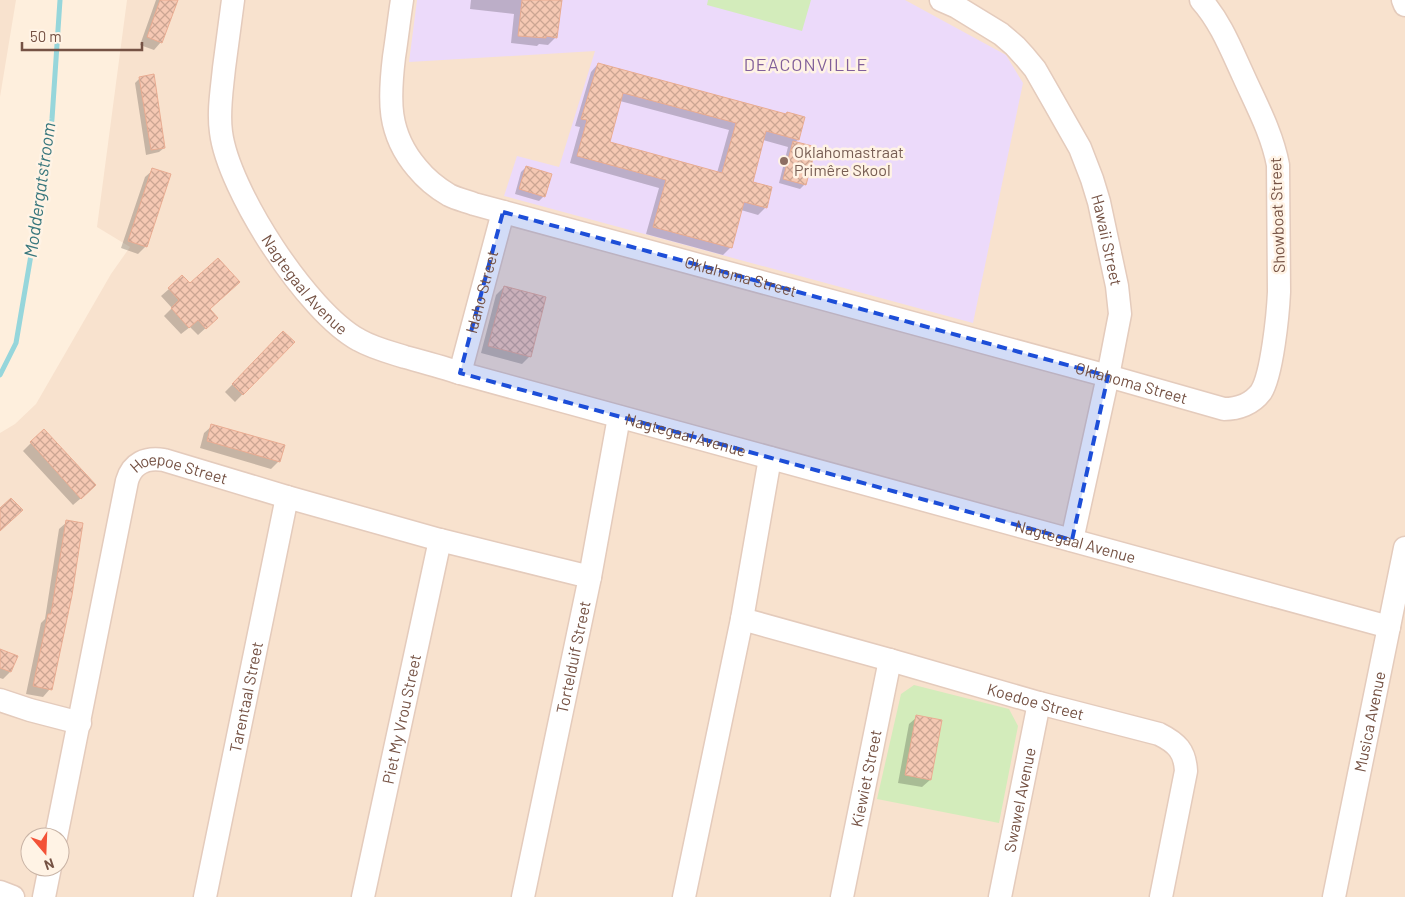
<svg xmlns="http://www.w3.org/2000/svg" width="1405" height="897" font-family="Barlow,sans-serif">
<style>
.residential{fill:#f8e2ce;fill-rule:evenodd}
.education{fill:#ecdafa}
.park{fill:#d3ecbb}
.shadow{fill:#0003;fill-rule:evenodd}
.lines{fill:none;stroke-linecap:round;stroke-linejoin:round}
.stream{stroke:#96d6db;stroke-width:5}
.building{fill:url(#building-cross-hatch);stroke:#e9ac92;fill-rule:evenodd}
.minor-casing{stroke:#e4cbbc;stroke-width:25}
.minor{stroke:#fff;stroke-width:22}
.marked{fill:#1d4ed8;fill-opacity:0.2;stroke:#1d4ed8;stroke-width:4;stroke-dasharray:10 6;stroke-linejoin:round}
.education-dot{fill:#8d6e63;stroke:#fff3e5;stroke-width:2}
.labels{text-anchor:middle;stroke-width:5;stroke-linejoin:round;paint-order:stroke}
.education-label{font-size:16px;fill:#785e54;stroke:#fff3e5;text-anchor:start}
.street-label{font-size:16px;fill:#755244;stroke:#fff3e5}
.neighbourhood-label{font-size:18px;letter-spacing:1px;fill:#815f99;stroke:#fff3e5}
.water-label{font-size:18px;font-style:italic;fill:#37767c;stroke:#fff3e5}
</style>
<defs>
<pattern id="building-cross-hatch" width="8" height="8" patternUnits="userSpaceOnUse" patternTransform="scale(1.25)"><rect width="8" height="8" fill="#f5c8b3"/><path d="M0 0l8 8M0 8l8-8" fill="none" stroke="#cba593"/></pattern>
</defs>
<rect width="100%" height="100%" fill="#feefdd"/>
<path class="residential" d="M 0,0 L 16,0 L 0,97 Z
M 127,0 L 1405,0 L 1405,897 L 0,897 L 0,433 L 15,424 L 36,404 L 111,274 L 130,247 L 97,227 ZM 30,837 L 60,837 L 60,867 L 30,867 Z"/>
<path class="education" d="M 417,0 L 905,0 L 1006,55 L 1023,83 L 973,323 L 504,196 L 517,156 L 559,167 L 595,51 L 409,62 Z"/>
<path class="park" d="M 708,0 L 811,0 L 802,31 L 707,5 Z
M 914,685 L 1009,709 L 1018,726 L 999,823 L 877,799 L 901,694 Z"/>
<path class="shadow" d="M 156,0 L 176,0 L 161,42 L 154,50 L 140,45 Z
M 471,0 L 560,0 L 556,37 L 548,45 L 539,44 L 537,46 L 511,43 L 514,14 L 470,9 Z
M 598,64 L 798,140 L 795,142 L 805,184 L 800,189 L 779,183 L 788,147 L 763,140 L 751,182 L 765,208 L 758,215 L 741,210 L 731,247 L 723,255 L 646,234 L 659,188 L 570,163 L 580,127 L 575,126 L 591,72 ZM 620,101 L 729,130 L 717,173 L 608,143 Z
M 140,78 L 164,148 L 159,152 L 146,155 L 135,83 Z
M 526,167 L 544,196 L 539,201 L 515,194 L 521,172 Z
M 153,170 L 146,246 L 138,254 L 121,248 L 145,177 Z
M 190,285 L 209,310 L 209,325 L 198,335 L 190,327 L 181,334 L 164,316 L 172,308 L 161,296 L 169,289 Z
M 504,287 L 530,356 L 522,364 L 481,353 L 496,295 Z
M 283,333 L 293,342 L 235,402 L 225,392 Z
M 212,426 L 279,461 L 271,469 L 200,448 L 204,433 Z
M 44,430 L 87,493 L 73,505 L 23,451 Z
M 67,522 L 50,689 L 43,697 L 26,694 L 41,623 L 45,619 L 59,529 Z
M 0,650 L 10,672 L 3,679 L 0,678 Z
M 917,717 L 930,780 L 922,787 L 898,783 L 909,724 Z"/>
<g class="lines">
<path class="stream" d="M 0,375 L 16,343 L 47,161 L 52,119 L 60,0"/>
</g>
<path class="building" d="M 160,0 L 178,0 L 162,43 L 147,37 Z
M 522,0 L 562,0 L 557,38 L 546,36 L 546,38 L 518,36 Z
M 598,63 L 786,114 L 787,112 L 805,117 L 799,140 L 766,131 L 753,182 L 772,187 L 767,208 L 744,202 L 732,248 L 653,227 L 666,180 L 577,156 L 587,120 L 581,119 ZM 623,93 L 736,123 L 722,173 L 610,142 Z
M 154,74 L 165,148 L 151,150 L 139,77 Z
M 793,141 L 816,147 L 806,185 L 783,179 Z
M 526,166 L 552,174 L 545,197 L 519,189 Z
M 152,168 L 171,174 L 147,247 L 128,241 Z
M 218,258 L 240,282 L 210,309 L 218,318 L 206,329 L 198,320 L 189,328 L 171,308 L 179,300 L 168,288 L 182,275 L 190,283 Z
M 504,286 L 546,297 L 531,357 L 488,346 Z
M 283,331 L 295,342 L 243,395 L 232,384 Z
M 211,424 L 285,445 L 280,462 L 207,441 Z
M 44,429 L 96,485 L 81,499 L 30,442 Z
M 11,498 L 23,510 L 0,531 L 0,508 Z
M 66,520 L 83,523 L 72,595 L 52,690 L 33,686 L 48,614 L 51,614 Z
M 0,649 L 18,656 L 11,672 L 0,668 Z
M 916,715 L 942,720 L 931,780 L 905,775 Z"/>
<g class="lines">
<g class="minor-casing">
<g id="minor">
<path id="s1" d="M 233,0 C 230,23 227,45 224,68 C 222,89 218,111 221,132 C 228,190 307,312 359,340 C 373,348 389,352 405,357 C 423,362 442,367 460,373 L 1389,627"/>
<path id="s2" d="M 402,0 C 399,19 397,38 394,57 C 389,99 387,133 417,168 C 426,179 437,188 449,195 C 457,199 466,201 474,204 L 1108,376 L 1224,409 C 1238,409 1252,404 1261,392 C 1272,375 1278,314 1279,292 L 1278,165 C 1272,133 1256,104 1243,75 C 1231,49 1220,21 1201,0"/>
<path id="s3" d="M 941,0 L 957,7 L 1001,34 L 1015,46 L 1025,57 L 1035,69 L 1055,104 L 1080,148 L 1092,179 L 1099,202 L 1117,286 L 1120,314 L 1108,376 L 1072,540"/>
<path d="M 1403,0 L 1405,5"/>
<path id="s4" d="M 460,373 L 503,212"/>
<path id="s5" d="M 742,619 L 890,660 L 1039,703 L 1159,734 C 1177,743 1185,751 1186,771 L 1161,897"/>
<path d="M 0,700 L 30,710 L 80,723"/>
<path id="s6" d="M 56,837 L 127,481 C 132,463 146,457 164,460 L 287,497 L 440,540 L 590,577"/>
<path d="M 0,892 L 13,897"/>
<path d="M 44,897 L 50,867"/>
<path id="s7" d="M 205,897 L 287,497"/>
<path id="s8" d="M 363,897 L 440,540"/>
<path id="s9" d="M 523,897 L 590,577 L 619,417"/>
<path d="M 684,897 L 742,619 L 770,458"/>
<path id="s10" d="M 842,897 L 890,660"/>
<path id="s11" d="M 1000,897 L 1039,703"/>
<path id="s12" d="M 1334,897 L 1405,548"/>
</g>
</g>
<use href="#minor" class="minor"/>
</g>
<path class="marked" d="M 503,212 L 1108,376 L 1072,540 L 460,373 Z"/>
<circle class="education-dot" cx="784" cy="161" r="5"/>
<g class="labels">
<g class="education-label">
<text x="794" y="158">Oklahomastraat<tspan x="794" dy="18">Primêre Skool</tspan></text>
</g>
<g class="street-label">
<text transform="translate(1277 215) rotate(-92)" y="6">Showboat Street</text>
<text dy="6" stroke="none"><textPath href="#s3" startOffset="305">Hawaii Street</textPath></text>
<text dy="6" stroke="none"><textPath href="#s2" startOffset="520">Oklahoma Street</textPath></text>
<text dy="6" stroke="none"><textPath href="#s1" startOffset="309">Nagtegaal Avenue</textPath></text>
<text dy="6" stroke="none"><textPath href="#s4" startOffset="84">Idaho Street</textPath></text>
<text dy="6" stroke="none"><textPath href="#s2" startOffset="925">Oklahoma Street</textPath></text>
<text dy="6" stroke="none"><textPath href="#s1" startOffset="728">Nagtegaal Avenue</textPath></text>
<text dy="6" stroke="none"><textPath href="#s6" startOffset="426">Hoepoe Street</textPath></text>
<text dy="6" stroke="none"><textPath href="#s1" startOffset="1132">Nagtegaal Avenue</textPath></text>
<text dy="6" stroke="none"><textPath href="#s9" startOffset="245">Tortelduif Street</textPath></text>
<text dy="6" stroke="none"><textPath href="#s7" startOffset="204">Tarentaal Street</textPath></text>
<text dy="6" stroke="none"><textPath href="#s5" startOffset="305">Koedoe Street</textPath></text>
<text dy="6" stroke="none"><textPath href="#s8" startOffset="182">Piet My Vrou Street</textPath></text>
<text dy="6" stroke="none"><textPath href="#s12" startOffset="179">Musica Avenue</textPath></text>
<text dy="6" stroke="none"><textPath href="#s10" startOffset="121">Kiewiet Street</textPath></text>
<text dy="6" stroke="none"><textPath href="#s11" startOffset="99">Swawel Avenue</textPath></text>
</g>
<g class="neighbourhood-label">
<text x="806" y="71">DEACONVILLE</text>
</g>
<g class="water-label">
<text transform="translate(40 190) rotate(-82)" y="6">Moddergatstroom</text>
</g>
</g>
<g transform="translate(45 852) rotate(161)"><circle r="24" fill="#fff3e5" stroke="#c8b3a5"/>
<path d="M0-4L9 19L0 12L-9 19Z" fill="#f35237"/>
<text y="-8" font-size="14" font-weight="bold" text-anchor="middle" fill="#755244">N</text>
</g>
<path d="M22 42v8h120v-8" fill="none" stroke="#755244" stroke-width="2.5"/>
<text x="30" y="42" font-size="15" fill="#755244" stroke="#fff3e5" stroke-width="4" paint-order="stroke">50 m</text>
</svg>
